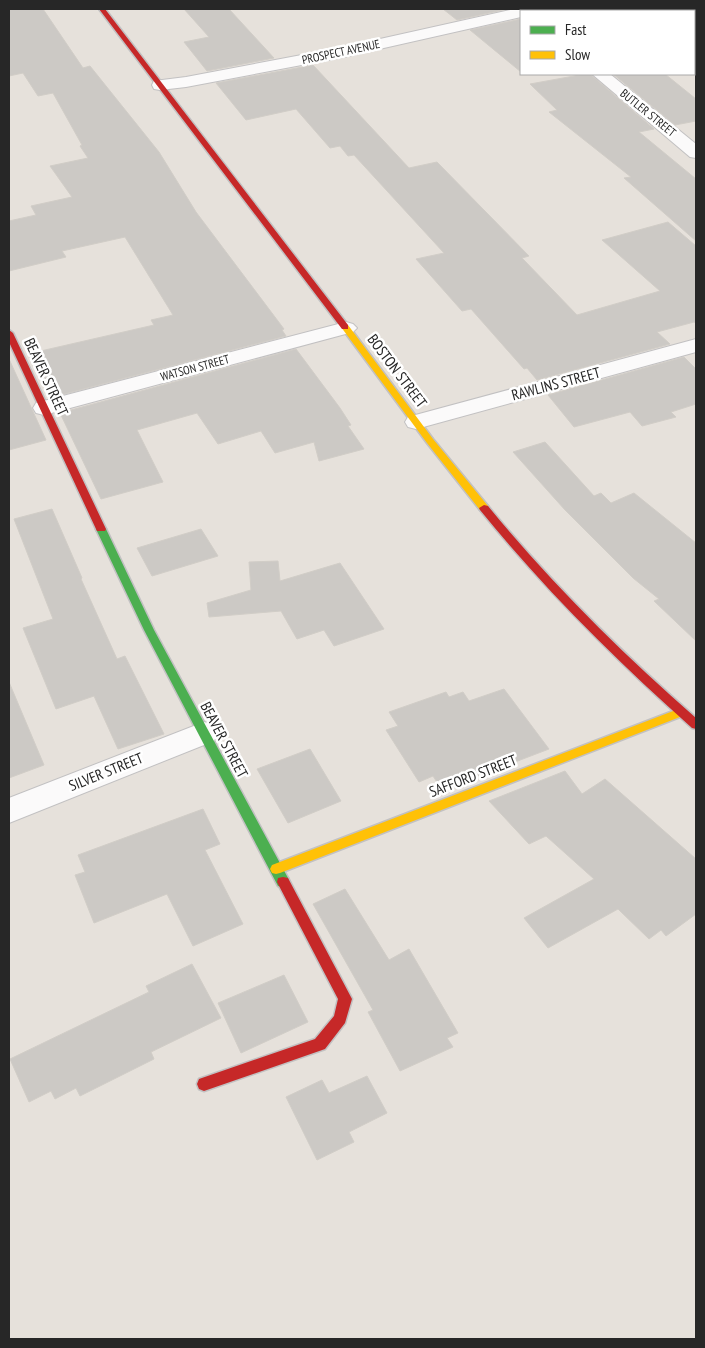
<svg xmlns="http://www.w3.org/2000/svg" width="705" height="1348" font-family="'PT Sans Narrow',sans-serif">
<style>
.building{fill:#ccc9c5;stroke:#d1cdc7}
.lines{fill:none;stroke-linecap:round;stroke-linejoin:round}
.street-casing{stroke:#c2c1c2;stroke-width:2}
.fast-casing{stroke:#c2c1c2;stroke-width:3}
.slow-casing{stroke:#c2c1c2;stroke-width:3}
.jam-casing{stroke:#c2c1c2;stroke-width:3}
.street{fill:#fbfafa;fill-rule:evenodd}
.fast{fill:#4caf50;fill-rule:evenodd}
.slow{fill:#ffc107;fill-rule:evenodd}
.jam{fill:#c62828;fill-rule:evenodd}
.labels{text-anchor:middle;stroke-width:5;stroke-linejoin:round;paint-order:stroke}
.far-street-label{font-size:12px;fill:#272727;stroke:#fff}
.street-label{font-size:15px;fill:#272727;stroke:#fff}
</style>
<rect width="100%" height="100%" fill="#e6e1db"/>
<path class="building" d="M 9,9 L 43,9 L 83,68 L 90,66 L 159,152 L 196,212 L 284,329 L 282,330 L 286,336 L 53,397 L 32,353 L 154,325 L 151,320 L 173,315 L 125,237 L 62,251 L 66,257 L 9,271 L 9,221 L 36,215 L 31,206 L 72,197 L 50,166 L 88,158 L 80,146 L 82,145 L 53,93 L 38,96 L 23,73 L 9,76 Z
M 184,9 L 229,9 L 274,58 L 207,71 L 184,42 L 209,37 Z
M 443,9 L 507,9 L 457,20 Z
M 521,19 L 521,72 L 470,30 Z
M 313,65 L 409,168 L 437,162 L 529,256 L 522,258 L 577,315 L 660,291 L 602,240 L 668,222 L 696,246 L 696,323 L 694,322 L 657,332 L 670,344 L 537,380 L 527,368 L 524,369 L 471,309 L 462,311 L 416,259 L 444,253 L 354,155 L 348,156 L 340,146 L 330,148 L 296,109 L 246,120 L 216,83 Z
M 585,74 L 590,74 L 654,129 L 639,132 L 696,179 L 696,241 L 624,178 L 631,177 L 549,112 L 557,110 L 530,84 Z
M 613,74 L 665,74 L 696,99 L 696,121 L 675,125 Z
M 296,349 L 340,408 L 351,425 L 348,426 L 364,449 L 319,461 L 314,442 L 275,453 L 261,431 L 218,444 L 197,413 L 137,430 L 163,482 L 101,499 L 60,413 Z
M 684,357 L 696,369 L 696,404 L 671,412 L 676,417 L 642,426 L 630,412 L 574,427 L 548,395 Z
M 9,359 L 46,440 L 9,450 Z
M 545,442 L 594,496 L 601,493 L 611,503 L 634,493 L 696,543 L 696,641 L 654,601 L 659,599 L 633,578 L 565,510 L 513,452 Z
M 52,509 L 82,578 L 81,579 L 117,659 L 125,656 L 164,734 L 118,749 L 94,696 L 56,709 L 23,628 L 53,619 L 14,519 Z
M 201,529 L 218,556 L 152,576 L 137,548 Z
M 278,561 L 280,581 L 340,563 L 384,629 L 334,646 L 324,630 L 297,639 L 281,611 L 209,617 L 207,603 L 251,590 L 249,562 Z
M 9,682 L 44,765 L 9,778 Z
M 504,689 L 549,749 L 442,790 L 433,776 L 419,782 L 386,730 L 398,726 L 389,712 L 446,692 L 449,697 L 463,692 L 469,701 Z
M 310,749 L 341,801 L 288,823 L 257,769 Z
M 565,771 L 582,794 L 605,779 L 696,859 L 696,914 L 666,936 L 661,930 L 649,939 L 618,909 L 548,948 L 524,918 L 594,879 L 546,836 L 529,844 L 489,801 Z
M 203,809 L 220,844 L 205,850 L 243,924 L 193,946 L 167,894 L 94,923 L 75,875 L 85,872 L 78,855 Z
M 345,889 L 389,960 L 409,949 L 458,1033 L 447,1038 L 453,1047 L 400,1071 L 368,1012 L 373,1010 L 313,904 Z
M 192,964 L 221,1018 L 151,1052 L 154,1059 L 80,1096 L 76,1088 L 55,1099 L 51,1091 L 29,1102 L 10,1059 L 149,992 L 146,986 Z
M 284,975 L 308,1022 L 241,1053 L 218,1003 Z
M 367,1076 L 387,1113 L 349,1132 L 354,1142 L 317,1160 L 286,1097 L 322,1080 L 329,1093 Z"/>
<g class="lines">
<g class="street-casing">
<path id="street" d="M 515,9 L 526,9 L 528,11 L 521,11 L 521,17 L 344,57 L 186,87 L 160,90 L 154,89 L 152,85 L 154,81 L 186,77 L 344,47 Z
M 694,33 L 696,33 L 696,43 L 694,43 Z
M 592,74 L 610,74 L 696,144 L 696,158 L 690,157 Z
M 346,322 L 353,324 L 357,328 L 353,332 L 44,415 L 36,413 L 33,408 L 36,403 Z
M 696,339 L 696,352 L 416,429 L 408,427 L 405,422 L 408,417 Z
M 204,722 L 214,725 L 218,733 L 214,741 L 9,823 L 9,798 Z"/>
</g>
<g class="fast-casing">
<path id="fast" d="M 101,526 L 106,529 L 154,630 L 288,878 L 289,882 L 288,886 L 283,887 L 278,886 L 144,630 L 96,529 Z"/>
</g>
<g class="slow-casing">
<path id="slow" d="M 345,324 L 348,325 L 433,439 L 488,506 L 489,508 L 488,510 L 480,510 L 427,443 L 341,327 Z
M 681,708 L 685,709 L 687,712 L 685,715 L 280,873 L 276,874 L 272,873 L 270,869 L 272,865 Z"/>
</g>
<g class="jam-casing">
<path id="jam" d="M 99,9 L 105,9 L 348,325 L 348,329 L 342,329 Z
M 9,330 L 13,333 L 106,529 L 105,531 L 97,531 L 96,529 L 9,342 Z
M 484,505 L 488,506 C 551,583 621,652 696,718 L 696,729 L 692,728 C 616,660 545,590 480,510 L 479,508 Z
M 283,877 L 288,878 L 352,999 L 345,1023 L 325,1049 L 204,1091 L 199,1089 L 197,1084 L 199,1079 L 315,1039 L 334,1016 L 338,999 L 277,882 L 278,878 Z"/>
</g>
<use href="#street" class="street"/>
<use href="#fast" class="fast"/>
<use href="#slow" class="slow"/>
<use href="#jam" class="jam"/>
</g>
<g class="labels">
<g class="far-street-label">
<text transform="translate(341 52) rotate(-12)" y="4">PROSPECT AVENUE</text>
<text transform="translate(648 113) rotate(39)" y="4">BUTLER STREET</text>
<text transform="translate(195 368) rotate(-15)" y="4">WATSON STREET</text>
</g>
<g class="street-label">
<text transform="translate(397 371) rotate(53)" y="5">BOSTON STREET</text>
<text transform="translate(46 377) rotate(65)" y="5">BEAVER STREET</text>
<text transform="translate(556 384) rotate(-15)" y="5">RAWLINS STREET</text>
<text transform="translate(224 740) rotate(62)" y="5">BEAVER STREET</text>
<text transform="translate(106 772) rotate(-22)" y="5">SILVER STREET</text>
<text transform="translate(473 776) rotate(-21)" y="5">SAFFORD STREET</text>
</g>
</g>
<rect width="705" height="1348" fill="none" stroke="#272727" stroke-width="20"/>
<rect x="520" y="10" width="175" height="65" fill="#ffffff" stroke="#a9a9a9"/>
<rect x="530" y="26" width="25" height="8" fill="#4caf50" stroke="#a9a9a9"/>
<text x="565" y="35" font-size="15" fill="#272727">Fast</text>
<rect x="530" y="51" width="25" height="8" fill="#ffc107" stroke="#a9a9a9"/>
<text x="565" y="60" font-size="15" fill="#272727">Slow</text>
</svg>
